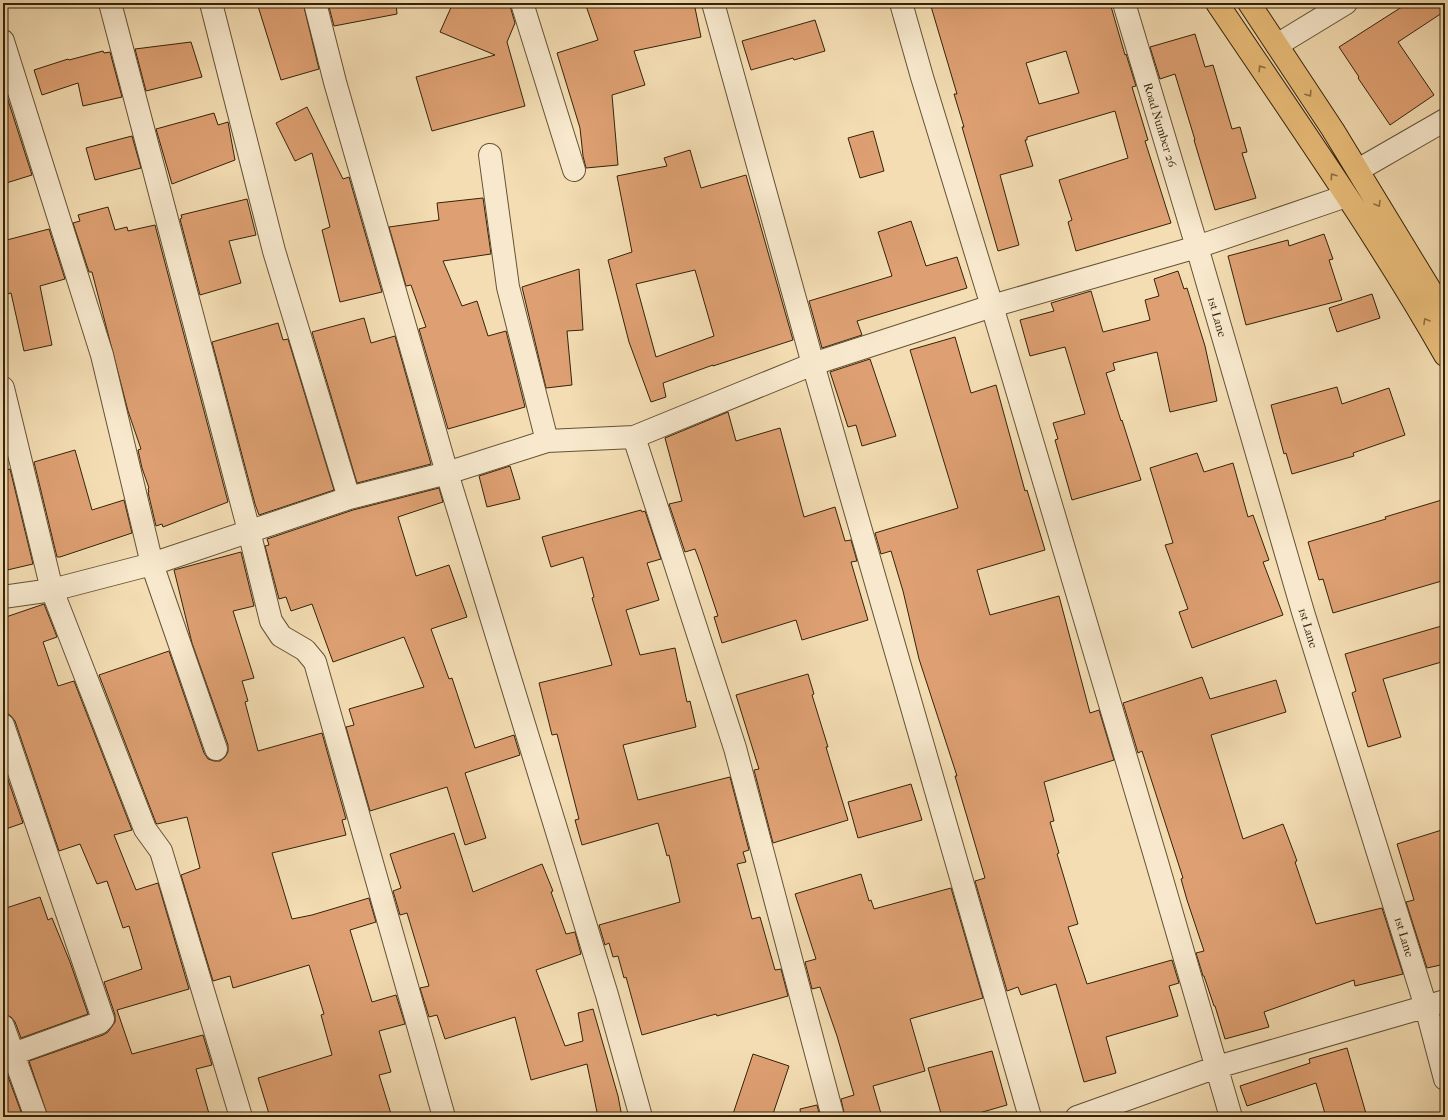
<svg xmlns="http://www.w3.org/2000/svg" width="1448" height="1120" font-family="'IM FELL French Canon',serif">
<style>
.building{fill:#dea072;stroke:#34230b;fill-rule:evenodd}
.lines{fill:none;stroke-linecap:round;stroke-linejoin:round}
.minor-casing{stroke:#645235;stroke-width:24}
.primary-casing{stroke:#34230b;stroke-width:24}
.minor{stroke:#f8e9ce;stroke-width:22}
.primary{stroke:#eabe7a;stroke-width:22}
.oneway{stroke:#8f7042}
.labels{text-anchor:middle;stroke-width:3;stroke-linejoin:round;paint-order:stroke}
.street-label{font-size:12px;fill:#34230b;stroke:#f8e9ce}
</style>
<rect width="100%" height="100%" fill="#f4ddb3"/>
<filter id="stains"><feTurbulence type="fractalNoise" baseFrequency=".005" numOctaves="4"/><feColorMatrix values="0 0 0 0 .2 0 0 0 0 .09 0 0 0 0 .02 0 0 0 .5 -.17"/></filter>
<radialGradient id="worn" r=".72"><stop offset=".6" stop-color="#630" stop-opacity="0"/><stop offset="1" stop-color="#630" stop-opacity=".3"/></radialGradient>
<path class="building" d="M 257,3 L 303,3 L 319,69 L 281,80 Z
M 328,3 L 396,3 L 397,14 L 334,26 Z
M 453,3 L 504,3 L 510,6 L 515,23 L 507,42 L 525,106 L 432,131 L 416,77 L 495,55 L 440,32 Z
M 585,3 L 694,3 L 701,37 L 634,51 L 645,85 L 612,95 L 618,165 L 586,168 L 583,156 L 580,128 L 557,53 L 598,40 Z
M 930,3 L 1110,3 L 1125,55 L 1126,54 L 1136,86 L 1132,87 L 1148,140 L 1145,141 L 1171,223 L 1076,251 L 1068,222 L 1072,220 L 1059,180 L 1128,158 L 1115,111 L 1027,137 L 1027,140 L 1025,140 L 1033,166 L 1000,175 L 1019,245 L 998,251 L 962,127 L 964,127 L 954,94 L 957,94 ZM 1066,51 L 1079,93 L 1039,104 L 1026,63 Z
M 1408,3 L 1445,3 L 1445,11 L 1398,42 L 1434,95 L 1390,125 L 1358,78 L 1359,77 L 1339,47 Z
M 815,20 L 825,51 L 794,60 L 793,58 L 751,70 L 742,41 Z
M 1195,34 L 1205,67 L 1213,65 L 1232,129 L 1240,127 L 1247,152 L 1242,153 L 1256,198 L 1215,210 L 1194,140 L 1195,140 L 1175,74 L 1160,79 L 1150,47 Z
M 191,42 L 202,77 L 146,91 L 135,49 Z
M 103,51 L 104,53 L 110,52 L 122,97 L 83,106 L 78,83 L 42,95 L 34,70 L 68,59 L 69,60 Z
M 3,97 L 7,97 L 32,175 L 3,184 Z
M 307,107 L 343,179 L 349,177 L 382,292 L 340,302 L 322,230 L 330,227 L 312,153 L 295,161 L 276,123 Z
M 214,113 L 218,125 L 228,122 L 235,160 L 172,184 L 156,129 Z
M 873,131 L 884,171 L 860,178 L 848,138 Z
M 132,136 L 141,168 L 95,180 L 86,148 Z
M 690,150 L 701,188 L 746,175 L 793,340 L 713,366 L 713,365 L 663,383 L 666,397 L 651,402 L 629,342 L 608,260 L 632,252 L 617,176 L 667,166 L 664,158 ZM 695,270 L 714,336 L 656,357 L 636,284 Z
M 483,198 L 491,254 L 443,261 L 462,306 L 477,301 L 488,336 L 506,331 L 525,407 L 448,429 L 419,329 L 426,327 L 411,285 L 406,286 L 389,227 L 439,220 L 437,203 Z
M 247,199 L 256,235 L 229,241 L 241,283 L 200,295 L 180,219 L 182,218 L 181,215 Z
M 108,207 L 115,230 L 127,227 L 128,231 L 155,225 L 228,502 L 163,527 L 162,524 L 156,526 L 148,492 L 149,492 L 148,489 L 149,488 L 142,468 L 138,450 L 141,449 L 128,411 L 92,272 L 89,272 L 73,223 L 80,221 L 78,215 Z
M 911,221 L 926,266 L 957,257 L 967,288 L 857,321 L 862,335 L 822,348 L 809,301 L 892,276 L 878,232 Z
M 49,229 L 65,279 L 40,286 L 52,345 L 24,351 L 11,293 L 3,295 L 3,241 Z
M 1324,234 L 1333,259 L 1329,260 L 1342,300 L 1246,325 L 1228,256 L 1288,240 L 1289,246 Z
M 579,269 L 583,330 L 567,331 L 572,385 L 546,388 L 522,287 Z
M 1178,271 L 1184,289 L 1187,288 L 1205,346 L 1217,401 L 1170,412 L 1157,352 L 1113,363 L 1115,370 L 1106,373 L 1121,421 L 1122,420 L 1141,480 L 1072,500 L 1055,440 L 1058,439 L 1053,423 L 1085,414 L 1065,347 L 1030,356 L 1020,320 L 1054,311 L 1051,303 L 1091,291 L 1103,332 L 1150,320 L 1145,300 L 1159,296 L 1154,279 Z
M 1372,294 L 1380,318 L 1337,332 L 1329,308 Z
M 364,318 L 371,343 L 395,336 L 431,464 L 357,483 L 312,332 Z
M 278,323 L 283,340 L 288,339 L 334,490 L 259,515 L 255,504 L 212,342 Z
M 955,337 L 971,393 L 996,385 L 1025,491 L 1027,490 L 1045,550 L 977,570 L 990,615 L 1059,596 L 1090,713 L 1099,710 L 1114,760 L 1044,782 L 1054,821 L 1050,822 L 1059,853 L 1057,854 L 1078,924 L 1068,927 L 1087,984 L 1172,960 L 1179,983 L 1169,986 L 1178,1016 L 1106,1037 L 1116,1073 L 1084,1082 L 1056,984 L 1021,995 L 1018,987 L 1007,991 L 975,881 L 985,878 L 955,776 L 957,776 L 919,659 L 903,591 L 891,551 L 881,554 L 875,533 L 958,508 L 910,350 Z
M 870,359 L 896,436 L 862,446 L 856,425 L 848,427 L 830,372 Z
M 1337,387 L 1342,404 L 1389,388 L 1405,435 L 1353,453 L 1354,456 L 1292,474 L 1286,453 L 1284,454 L 1271,405 Z
M 728,412 L 736,441 L 780,428 L 804,517 L 835,507 L 845,541 L 851,540 L 857,561 L 851,562 L 868,620 L 802,640 L 796,620 L 722,643 L 714,617 L 718,616 L 701,565 L 695,549 L 685,552 L 669,504 L 682,501 L 665,438 Z
M 75,450 L 92,510 L 124,500 L 132,533 L 60,557 L 57,557 L 34,462 Z
M 1197,453 L 1204,472 L 1233,463 L 1248,517 L 1253,515 L 1269,560 L 1263,562 L 1283,615 L 1192,648 L 1179,612 L 1188,609 L 1165,545 L 1173,543 L 1150,468 Z
M 510,466 L 520,499 L 487,507 L 479,476 Z
M 10,469 L 33,564 L 3,571 L 3,471 Z
M 439,488 L 443,502 L 398,517 L 416,576 L 449,565 L 467,617 L 431,629 L 449,679 L 452,678 L 475,748 L 514,735 L 520,755 L 465,773 L 486,838 L 465,845 L 447,787 L 370,811 L 346,727 L 354,725 L 349,709 L 424,687 L 404,637 L 333,662 L 312,604 L 291,611 L 286,597 L 279,599 L 265,546 L 269,545 L 267,539 L 353,510 Z
M 1445,499 L 1445,580 L 1333,613 L 1323,579 L 1319,580 L 1308,542 L 1386,519 L 1385,517 Z
M 641,510 L 642,512 L 645,511 L 661,559 L 647,563 L 659,600 L 626,610 L 640,655 L 675,648 L 687,702 L 690,701 L 696,727 L 623,745 L 638,800 L 730,777 L 749,850 L 743,852 L 746,862 L 737,864 L 752,919 L 760,917 L 775,970 L 781,969 L 788,996 L 717,1016 L 716,1014 L 642,1035 L 626,977 L 624,978 L 618,956 L 613,957 L 609,943 L 605,945 L 599,925 L 680,902 L 669,855 L 667,856 L 658,823 L 582,845 L 575,820 L 579,819 L 557,734 L 552,735 L 539,683 L 612,665 L 592,598 L 594,597 L 583,557 L 551,567 L 542,537 Z
M 241,552 L 254,606 L 233,611 L 254,678 L 242,681 L 248,701 L 245,702 L 258,751 L 322,733 L 346,819 L 342,820 L 346,835 L 272,853 L 292,919 L 312,915 L 369,898 L 376,922 L 350,930 L 372,1002 L 396,995 L 405,1024 L 379,1031 L 391,1072 L 379,1075 L 392,1117 L 270,1117 L 258,1078 L 332,1055 L 321,1015 L 324,1014 L 309,965 L 233,988 L 230,976 L 213,981 L 181,875 L 200,868 L 187,817 L 157,824 L 156,823 L 99,675 L 169,651 L 204,753 L 208,759 L 214,761 L 220,761 L 225,757 L 228,752 L 228,745 L 192,643 L 174,570 Z
M 44,604 L 57,637 L 43,642 L 58,686 L 74,681 L 132,830 L 114,835 L 136,890 L 158,883 L 189,989 L 117,1010 L 132,1054 L 203,1035 L 212,1065 L 196,1069 L 210,1117 L 48,1117 L 29,1061 L 103,1035 L 108,1032 L 115,1022 L 115,1015 L 104,982 L 142,969 L 129,926 L 123,928 L 107,881 L 97,884 L 80,844 L 59,851 L 15,721 L 11,716 L 8,714 L 3,698 L 3,618 Z
M 1445,625 L 1445,661 L 1383,679 L 1401,737 L 1368,747 L 1352,693 L 1356,691 L 1345,654 Z
M 808,674 L 814,694 L 812,695 L 828,747 L 826,747 L 848,820 L 773,843 L 754,770 L 759,769 L 736,695 Z
M 1202,677 L 1210,699 L 1276,680 L 1286,712 L 1211,735 L 1243,839 L 1283,824 L 1297,861 L 1295,862 L 1316,924 L 1382,908 L 1403,974 L 1355,986 L 1354,980 L 1264,1012 L 1269,1027 L 1225,1039 L 1215,1006 L 1214,1006 L 1204,976 L 1203,976 L 1196,953 L 1204,951 L 1187,900 L 1181,879 L 1183,878 L 1142,751 L 1138,753 L 1123,703 Z
M 6,774 L 23,823 L 3,830 L 3,775 Z
M 911,784 L 922,820 L 858,838 L 848,802 Z
M 1445,829 L 1445,964 L 1427,968 L 1406,902 L 1414,900 L 1397,844 Z
M 454,833 L 473,892 L 542,864 L 553,891 L 551,892 L 566,934 L 575,932 L 581,954 L 536,970 L 565,1046 L 583,1041 L 578,1013 L 593,1009 L 618,1096 L 622,1117 L 598,1117 L 587,1064 L 531,1080 L 515,1017 L 445,1039 L 437,1015 L 429,1017 L 420,988 L 429,986 L 407,913 L 400,915 L 393,891 L 401,888 L 390,854 Z
M 861,874 L 869,901 L 871,900 L 874,909 L 951,888 L 983,998 L 910,1019 L 925,1071 L 873,1086 L 882,1117 L 845,1117 L 841,1099 L 854,1095 L 837,1036 L 820,987 L 812,989 L 805,962 L 816,959 L 795,894 Z
M 40,897 L 48,920 L 52,918 L 70,962 L 88,1014 L 21,1038 L 15,1022 L 11,1017 L 3,1014 L 3,909 Z
M 1347,1048 L 1367,1117 L 1326,1117 L 1316,1083 L 1247,1106 L 1240,1086 L 1310,1063 L 1309,1059 Z
M 992,1051 L 1007,1105 L 965,1117 L 942,1117 L 928,1068 Z
M 753,1054 L 789,1066 L 772,1117 L 732,1117 Z
M 3,1063 L 23,1117 L 3,1117 Z
M 817,1105 L 820,1117 L 801,1117 L 800,1109 Z"/>
<g class="lines">
<g class="minor-casing">
<path id="minor" d="M 110,3 L 249,531 L 271,621 L 281,636 L 305,650 L 315,662 L 444,1117
M 211,3 L 274,251 L 349,498
M 315,3 L 335,82 L 447,473 L 607,995 L 641,1117
M 522,3 L 574,170
M 713,3 L 813,364 L 1030,1117
M 901,3 L 922,77 L 992,306 L 1156,859 L 1231,1117
M 1124,3 L 1197,247 L 1303,612 L 1426,1007 L 1445,1079
M 3,41 L 102,355 L 152,564 L 216,749
M 1277,45 L 1346,3
M 490,155 L 508,287 L 547,441
M 1358,170 L 1445,120
M 3,388 L 52,590 L 145,829 L 161,851 L 241,1117
M 634,437 L 735,748 L 833,1117
M 3,597 L 52,590 L 152,564 L 349,498 L 447,473 L 547,441 L 634,437 L 813,364 L 992,306 L 1197,247 L 1346,196
M 3,725 L 103,1019 L 99,1023 L 13,1054
M 3,1026 L 36,1117
M 1077,1117 L 1217,1067 L 1445,1001"/>
</g>
<g class="primary-casing">
<path id="primary" d="M 1217,3 C 1295,119 1376,234 1445,355
M 1249,3 L 1333,130 L 1445,314"/>
</g>
<use href="#minor" class="minor"/>
<use href="#primary" class="primary"/>
</g>
<defs><path id="oneway-chevron" d="M-2-3.5L2.5 0L-2 3.5" fill="none" stroke-width="1.6" stroke-linecap="round" stroke-linejoin="round"/></defs>
<g class="oneway">
<use href="#oneway-chevron" transform="translate(1261 68) rotate(-124)"/>
<use href="#oneway-chevron" transform="translate(1309 94) rotate(56)"/>
<use href="#oneway-chevron" transform="translate(1333 176) rotate(-124)"/>
<use href="#oneway-chevron" transform="translate(1378 204) rotate(59)"/>
<use href="#oneway-chevron" transform="translate(1426 321) rotate(-120)"/>
</g>
<g class="labels">
<g class="street-label">
<text transform="translate(1160 125) rotate(73)" y="4">Road Number 26</text>
<text transform="translate(1217 317) rotate(74)" y="4">1st Lane</text>
<text transform="translate(1308 628) rotate(73)" y="4">1st Lane</text>
<text transform="translate(1404 937) rotate(73)" y="4">1st Lane</text>
</g>
</g>
<rect width="1448" height="1120" fill="none" stroke="#f4ddb3" stroke-width="16"/>
<rect x="4" y="4" width="1440" height="1112" fill="none" stroke="#34230b" stroke-width="2"/>
<rect x="8" y="8" width="1432" height="1104" fill="none" stroke="#34230b"/>
<rect width="100%" height="100%" filter="url(#stains)"/>
<rect width="100%" height="100%" fill="url(#worn)"/>
</svg>
